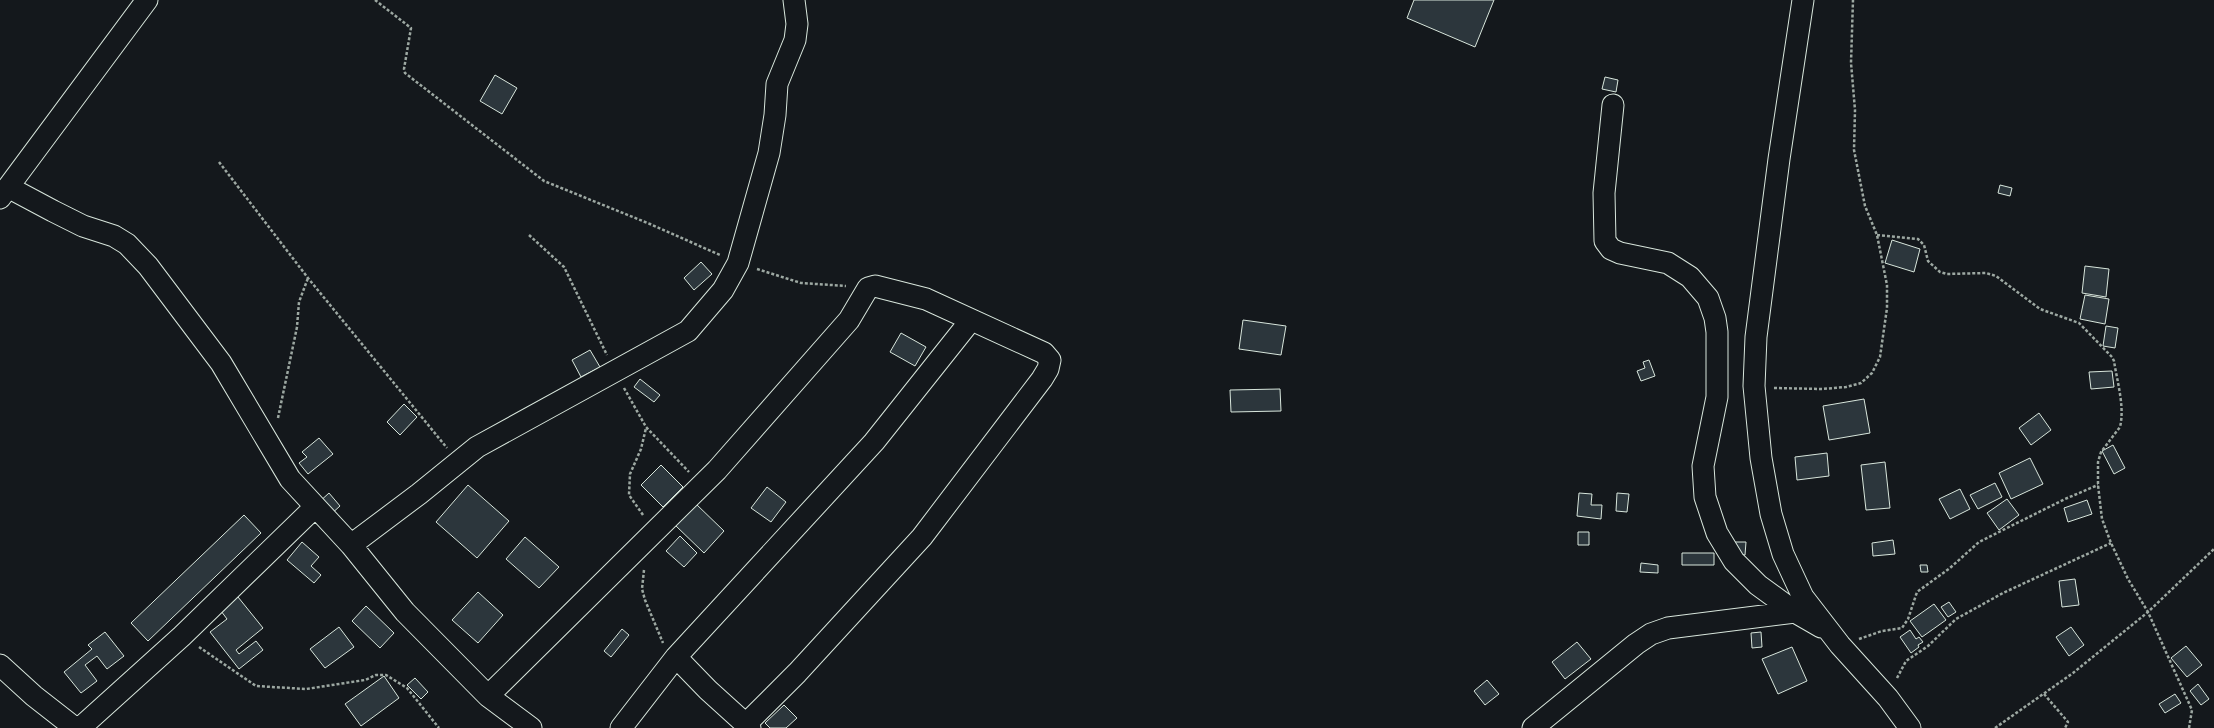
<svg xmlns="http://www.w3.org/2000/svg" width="2214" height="728" font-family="'PT Sans',sans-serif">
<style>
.building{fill:#2c363c;stroke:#d8e6dc}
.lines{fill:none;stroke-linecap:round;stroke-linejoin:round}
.minor-casing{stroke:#d8e6dc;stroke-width:23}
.path{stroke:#9da8a2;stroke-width:2.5;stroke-dasharray:3 2;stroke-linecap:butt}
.minor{stroke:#14181c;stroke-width:21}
</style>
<rect width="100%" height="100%" fill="#14181c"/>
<path class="building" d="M 1414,0 L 1494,0 L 1475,47 L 1407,18 Z
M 495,75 L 517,88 L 502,114 L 480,101 Z
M 1605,77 L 1618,80 L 1616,92 L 1602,89 Z
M 2000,185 L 2012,188 L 2010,196 L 1998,193 Z
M 1892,240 L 1920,249 L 1914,272 L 1885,263 Z
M 701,262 L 712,274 L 694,290 L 684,278 Z
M 2085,266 L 2109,269 L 2106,297 L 2082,293 Z
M 2085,295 L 2109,299 L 2105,324 L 2080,319 Z
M 1243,320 L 1286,326 L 1281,355 L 1239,349 Z
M 2106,326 L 2118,328 L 2115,348 L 2103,346 Z
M 901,333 L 926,347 L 915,366 L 890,352 Z
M 590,350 L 600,367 L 581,377 L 572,360 Z
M 1649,360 L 1655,376 L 1641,381 L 1637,371 L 1645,368 L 1643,362 Z
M 2112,371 L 2114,387 L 2091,389 L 2089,372 Z
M 640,379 L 660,395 L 654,402 L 634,387 Z
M 1280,389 L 1281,411 L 1231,412 L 1230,390 Z
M 1864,399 L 1870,433 L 1829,440 L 1823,406 Z
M 404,404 L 417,417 L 400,435 L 387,422 Z
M 2039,413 L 2051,430 L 2031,445 L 2019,428 Z
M 319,438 L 333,454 L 308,474 L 299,463 L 307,457 L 302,452 Z
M 2113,445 L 2125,468 L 2114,474 L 2102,451 Z
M 1827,453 L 1829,476 L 1797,480 L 1795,457 Z
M 2030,458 L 2043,484 L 2011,499 L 1999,473 Z
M 1885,462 L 1890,508 L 1866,510 L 1861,465 Z
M 661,465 L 683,487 L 663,507 L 641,485 Z
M 1995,483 L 2002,497 L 1978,509 L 1970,495 Z
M 468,485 L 509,521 L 477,558 L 436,522 Z
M 767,487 L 786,502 L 771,522 L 751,508 Z
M 1960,489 L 1970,509 L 1950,519 L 1939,499 Z
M 329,493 L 340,506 L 329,516 L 318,503 Z
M 1579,493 L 1592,494 L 1591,505 L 1602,505 L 1601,519 L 1577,516 Z
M 1617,493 L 1629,494 L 1627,512 L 1616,511 Z
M 2007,499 L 2019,515 L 1999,530 L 1987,513 Z
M 2087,500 L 2092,514 L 2068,522 L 2064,508 Z
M 695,503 L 724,531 L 704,553 L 675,525 Z
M 244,515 L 261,533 L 148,641 L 131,623 Z
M 1578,532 L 1589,532 L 1589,545 L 1578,545 Z
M 680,536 L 697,553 L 684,567 L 666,551 Z
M 525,537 L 559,567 L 539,588 L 506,559 Z
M 1893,540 L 1895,554 L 1873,556 L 1872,543 Z
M 302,542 L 319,557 L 311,566 L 321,575 L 314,583 L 287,560 Z
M 1733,542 L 1746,542 L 1745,555 L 1733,554 Z
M 1682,553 L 1714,553 L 1714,565 L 1682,565 Z
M 1641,563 L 1658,565 L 1658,573 L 1640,572 Z
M 1920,565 L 1927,565 L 1928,572 L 1921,572 Z
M 2075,579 L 2079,605 L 2062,607 L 2059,581 Z
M 478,592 L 503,615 L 478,643 L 452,620 Z
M 238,597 L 263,628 L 236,650 L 239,654 L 256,641 L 263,650 L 239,669 L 210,632 L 227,619 L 221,611 Z
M 1949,602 L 1956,612 L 1948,617 L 1941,607 Z
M 1934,604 L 1946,620 L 1922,637 L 1910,621 Z
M 366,606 L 394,633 L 380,648 L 352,621 Z
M 339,627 L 354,647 L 325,668 L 310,649 Z
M 2071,627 L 2084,645 L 2069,656 L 2056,637 Z
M 622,629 L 629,635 L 611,657 L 604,651 Z
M 1910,630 L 1916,639 L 1919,637 L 1923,642 L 1918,645 L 1919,647 L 1911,653 L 1900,637 Z
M 105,632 L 124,656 L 107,669 L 97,656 L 85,665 L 97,681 L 81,693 L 64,672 L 92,649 L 88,645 Z
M 1761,632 L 1762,647 L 1752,648 L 1751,633 Z
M 1577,642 L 1591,659 L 1565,679 L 1552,662 Z
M 2186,646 L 2202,665 L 2187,677 L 2171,658 Z
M 1792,647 L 1807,681 L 1778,694 L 1762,659 Z
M 384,676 L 399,698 L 361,726 L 345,704 Z
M 415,678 L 428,692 L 421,699 L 407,685 Z
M 1487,680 L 1499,694 L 1485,705 L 1474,691 Z
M 2198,684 L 2209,699 L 2201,705 L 2190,691 Z
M 2175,694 L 2181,703 L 2165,713 L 2159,704 Z
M 784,705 L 797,718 L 786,728 L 770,728 L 765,723 Z"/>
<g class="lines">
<g class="minor-casing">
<path id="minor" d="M 1803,0 L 1779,159 L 1756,337 L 1754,386 L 1761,458 L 1771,514 L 1783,554 L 1803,597 L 1840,645 L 1888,698 L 1910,728
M 1613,105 L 1604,193 L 1605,241 L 1611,249 L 1620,253 L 1668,263 L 1690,277 L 1708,298 L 1715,318 L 1717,332 L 1717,397 L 1703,466 L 1705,497 L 1717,533 L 1734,561 L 1758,585 L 1795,612 L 1821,627
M 8,187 L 53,211 L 83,226 L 114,236 L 127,244 L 148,266 L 221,363 L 290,479 L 351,545 L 405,612 L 488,696 L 531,728
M 0,198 L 147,0
M 351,545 L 419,494 L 477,447 L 688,331 L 723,290 L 738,263 L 769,153 L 775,115 L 777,84 L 795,40 L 797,24 L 794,0
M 676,657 L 708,690 L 750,728
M 0,665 L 34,696 L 75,728
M 488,696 L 717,470 L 849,320 L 868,288 L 875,286 L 926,299 L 1044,353 L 1050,360 L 1048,369 L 1042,379 L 922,537 L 797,673 L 746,724
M 80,728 L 182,636 L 315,507
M 621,728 L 676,657 L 874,442 L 971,320
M 1533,728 L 1636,644 L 1651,634 L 1668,628 L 1795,612"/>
</g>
<path class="path" d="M 375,0 L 411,28 L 404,69 L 405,73 L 544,181 L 650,224 L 720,255
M 219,162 L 308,278 L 447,448
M 529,235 L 564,267 L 607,355
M 1877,235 L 1918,239 L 1924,245 L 1928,261 L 1940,272 L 1947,274 L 1986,273 L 1996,276 L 2040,309 L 2079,323 L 2112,357 L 2114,361 C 2117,381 2125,407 2120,427 L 2101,452 L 2098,462 L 2098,485 L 2102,519 L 2111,543 L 2128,579 L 2148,612 L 2192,710 L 2189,728
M 757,269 L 801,283 L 846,286
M 624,388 L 646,427 L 689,472
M 1774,388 L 1822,389 L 1846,387 L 1861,383 L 1872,373 L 1880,357 L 1887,308 L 1887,285 L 1877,235 L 1865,206 L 1854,150 L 1855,110 L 1851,63 L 1853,0
M 278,418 L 297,327 L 299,302 L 308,278
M 643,515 L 629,495 L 630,474 L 641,449 L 646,428
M 644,570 L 642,589 L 645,600 L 663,643
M 1859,639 L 1882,631 L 1902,628 L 1908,619 L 1917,592 L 1950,568 L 1979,542 L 2065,499 L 2098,485
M 199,647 L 256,686 L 306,689 L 365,680 L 376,675 L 386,675 L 407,688 L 439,728
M 1897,678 L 1906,661 L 1928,646 L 1956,619 L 2003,593 L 2111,543
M 2044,694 L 2068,722 L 2065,728
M 1995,728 L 2073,673 L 2148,612 L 2214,549"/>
<use href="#minor" class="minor"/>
</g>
</svg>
